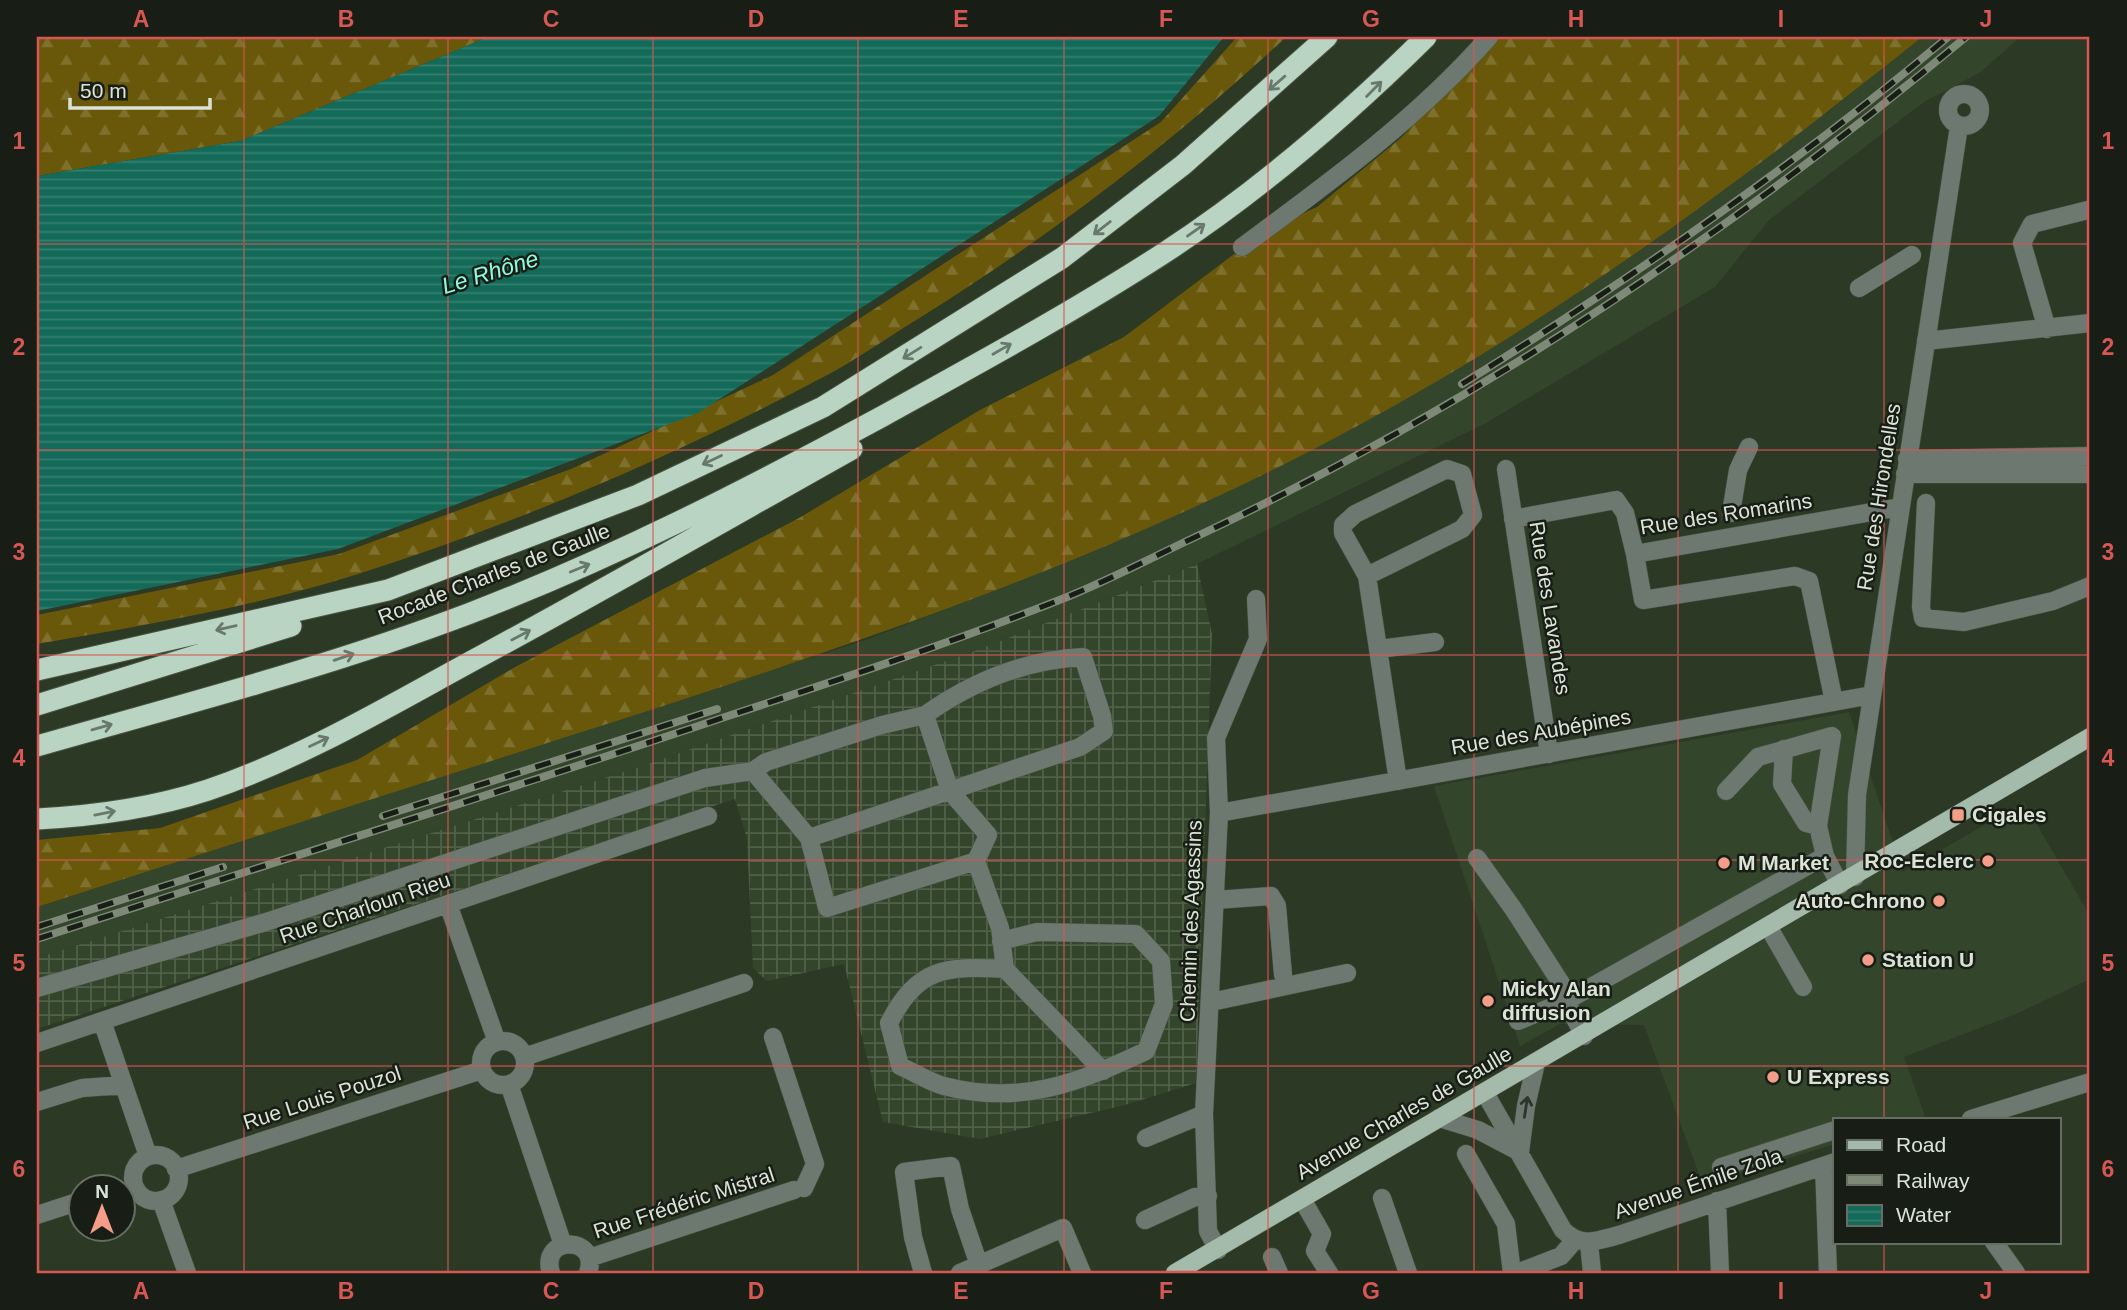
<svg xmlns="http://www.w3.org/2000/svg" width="2127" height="1310" font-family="Arial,sans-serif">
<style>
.built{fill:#33452b}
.industrial{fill:url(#industrial-grid)}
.forest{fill:url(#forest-firs)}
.water{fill:url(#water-rules)}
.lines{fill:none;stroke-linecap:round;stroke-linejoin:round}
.minor-casing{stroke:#485441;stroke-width:19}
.major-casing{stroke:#485441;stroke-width:19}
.highway-casing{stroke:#485441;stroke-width:23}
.minor{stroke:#6d7870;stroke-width:18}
.major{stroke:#a4baab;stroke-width:18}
.highway{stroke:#b9d4c2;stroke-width:21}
.rail-casing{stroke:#7e8978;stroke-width:8}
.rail{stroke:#181e15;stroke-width:5;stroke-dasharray:16;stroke-linecap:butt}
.oneway{stroke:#68796c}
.oneway2{stroke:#2d342c}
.grid{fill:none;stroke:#d75754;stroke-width:2;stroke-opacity:0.55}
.poi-dot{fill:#f49e89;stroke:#181e15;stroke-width:2.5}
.labels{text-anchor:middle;stroke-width:5;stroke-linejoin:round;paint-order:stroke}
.street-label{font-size:21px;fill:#dbe3d7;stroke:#181e15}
.poi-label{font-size:21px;font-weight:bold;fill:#dbe3d7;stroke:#181e15;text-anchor:start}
.water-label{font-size:23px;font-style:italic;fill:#90fae0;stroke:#181e15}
.neatline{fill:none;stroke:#d75754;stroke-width:2.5}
.grid-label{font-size:23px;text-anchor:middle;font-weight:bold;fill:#d75754}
</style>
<defs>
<pattern id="industrial-grid" width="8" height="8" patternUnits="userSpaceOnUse" patternTransform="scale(1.75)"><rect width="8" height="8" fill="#33452b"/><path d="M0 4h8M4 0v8" fill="none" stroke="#506049"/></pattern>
<pattern id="forest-firs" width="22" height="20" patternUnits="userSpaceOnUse" patternTransform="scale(1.75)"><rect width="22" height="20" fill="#69580a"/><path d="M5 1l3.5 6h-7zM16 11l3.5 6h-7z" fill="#7e702d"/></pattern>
<pattern id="water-rules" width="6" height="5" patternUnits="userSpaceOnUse" patternTransform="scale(1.75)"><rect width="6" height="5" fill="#136a59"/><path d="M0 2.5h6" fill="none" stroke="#357f70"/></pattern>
</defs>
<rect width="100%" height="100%" fill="#2c3925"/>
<path class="built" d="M 1922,37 L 2020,37 L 1981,72 L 1924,102 L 1769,220 L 1715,287 L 1486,423 L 1197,564 L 972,652 L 639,767 L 37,958 L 37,907 L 871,638 L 1071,560 L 1351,430 L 1494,344 L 1636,253 L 1834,107 Z
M 1849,712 L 1903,872 L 2024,802 L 2090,916 L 2090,979 L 2016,1014 L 1904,1057 L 1925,1116 L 1915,1119 L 1835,1119 L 1835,1144 L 1703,1185 L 1644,1025 L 1560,1024 L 1520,1046 L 1434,786 Z"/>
<path class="industrial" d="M 1197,564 L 1212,634 L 1196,1083 L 1125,1105 L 980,1139 L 883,1122 L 844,964 L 767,981 L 753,968 L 747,839 L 735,799 L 37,1029 L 37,958 L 639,767 L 972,652 Z"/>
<path class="forest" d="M 37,37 L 488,37 L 240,141 L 37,176 Z
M 1237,37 L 1286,37 C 1173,142 1052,235 921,317 C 891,335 862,356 831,373 C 680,454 519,523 355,575 C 253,607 142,626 37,644 L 37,615 L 339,554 L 571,469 L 773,375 L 1161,122 Z
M 1495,37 L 1922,37 C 1742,181 1554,321 1350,430 C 1109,560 848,647 588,730 C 404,789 220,848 37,907 L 37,840 L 160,828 L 357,760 L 517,666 L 799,518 L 980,410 L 1124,337 L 1266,230 L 1317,207 L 1402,137 Z"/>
<path class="water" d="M 488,37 L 1224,37 L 1159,116 L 698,413 L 338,549 L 37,611 L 37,176 L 240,141 Z"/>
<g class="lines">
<g class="minor-casing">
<path id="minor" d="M1948 110a16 16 0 1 1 32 0a16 16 0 1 1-32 0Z
M 1242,247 C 1330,182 1417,119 1489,37
M 1859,288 L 1912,255
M 2047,329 L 2022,243 L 2032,224 L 2088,210
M 1926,341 L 2090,323
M 1907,459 L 2090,456
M 1506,469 L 1549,754
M 1905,474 L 2090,474
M 1926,503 L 1921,607 L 1923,618 L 1964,622 L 2053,601 L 2090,586
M 1731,513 L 1738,470 L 1749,447
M 1513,519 L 1616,500 L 1625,513 L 1635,554 L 1900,507
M 1635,554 L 1643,600 L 1795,576 L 1809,581 L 1834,702
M 1367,576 L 1462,529 L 1473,515 L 1462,474 L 1447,469 L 1355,514 L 1343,525 L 1343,533 L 1367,576 L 1398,781
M 1379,649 L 1435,642
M 1784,749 L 1782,784 L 1806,823 L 1818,826
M 753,771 L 766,762 L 882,725 L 925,715 L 950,791 L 988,835 L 976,861
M 1726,791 L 1758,757 L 1832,736 L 1818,826 L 1825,856 L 1840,885
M 1219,813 L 1872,695
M 809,838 L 1080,747 L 1104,731 L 1102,716 L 1083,657 C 1024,660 973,681 925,715
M 1477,858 L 1514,910 L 1564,988 L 1566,1001 L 1518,1021
M 1855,877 L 1857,795 L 1959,126
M 1215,900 L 1271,896 L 1277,906 L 1283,975
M 448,904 L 497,1042
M 1769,928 L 1803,987
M 1001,941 L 1037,932 L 1136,934 L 1161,961 L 1164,1004 L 1146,1051 C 1078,1083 1020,1106 944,1086 C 929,1082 914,1072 900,1066 L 889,1023 C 918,967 945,966 1005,969
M 37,988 L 266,922 L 705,778 L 753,771 L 809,838 L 827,908 L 976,861 L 1000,928 L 1005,969 L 1103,1071
M 1211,1002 L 1347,973
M 102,1021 L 148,1156
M 1584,1036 L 1566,1001 L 1825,856
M 773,1037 L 815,1164 L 804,1188
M481 1063a22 22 0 1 1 44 0a22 22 0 1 1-44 0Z
M 37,1043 L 708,816
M 524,1057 L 744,983
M 509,1084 L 563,1245
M 1485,1093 L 1563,1230 C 1581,1248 1596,1241 1619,1235 L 1835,1162
M 37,1102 L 82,1088 L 124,1085
M 1439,1118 L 1478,1130 L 1520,1152 L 1526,1106 L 1536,1063
M 1971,1119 L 2090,1082
M 1146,1138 L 1204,1114
M 1466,1154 L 1506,1224 L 1512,1273
M133 1178a23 23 0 1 1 46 0a23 23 0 1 1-46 0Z
M 1824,1166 L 1828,1273
M 1721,1167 L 1835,1130
M 176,1169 L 482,1070
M 1382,1198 L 1408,1273
M 1302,1199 L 1322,1234 L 1315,1251 L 1329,1273
M 161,1200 L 187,1273
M 1717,1201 L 1720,1273
M 37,1215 L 80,1201
M 1145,1220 L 1195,1197 L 1208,1196
M 1994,1242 L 2016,1273
M 1589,1243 L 1592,1273
M 1218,1250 L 1208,1231 L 1204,1114 L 1219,813 L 1216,738 L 1258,639 L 1256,599
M 1272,1257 L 1279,1273
M 589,1258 L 794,1190
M 551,1273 C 539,1234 601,1236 588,1273
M 923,1273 L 913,1237 L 904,1172 L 951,1166 L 960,1209 L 979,1265
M 960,1273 L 1063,1228 L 1082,1273
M 1517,1273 L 1561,1256 L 1574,1241"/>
</g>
<g class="major-casing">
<path id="major" d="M 1175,1273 L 2090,737"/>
</g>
<g class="highway-casing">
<path id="highway" d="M 37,670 L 388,590 L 638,495 L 823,407 L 1062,258 L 1183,165 L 1327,37
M 37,705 L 291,626
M 37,746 C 181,705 328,667 468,614 C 612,559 748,489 883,416 C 977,364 1073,312 1164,253 C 1259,191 1346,116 1426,37
M 37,819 C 94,816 153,808 208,790 C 305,757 394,703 483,655 C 607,588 729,518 852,449"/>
</g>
<use href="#minor" class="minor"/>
<use href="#major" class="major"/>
<use href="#highway" class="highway"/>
<g class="rail-casing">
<path id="rail" d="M 1462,384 C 1631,279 1796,165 1948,37
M 383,816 L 717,709
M 37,927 L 223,867
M 37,939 C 266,864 497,794 725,717 C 838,680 951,643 1062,599 C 1105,582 1147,560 1189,540 C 1470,409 1728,235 1966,37"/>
</g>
<use href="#rail" class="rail"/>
</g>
<defs><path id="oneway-shaft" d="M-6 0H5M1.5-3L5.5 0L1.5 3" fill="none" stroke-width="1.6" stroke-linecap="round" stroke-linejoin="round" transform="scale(1.75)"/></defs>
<g class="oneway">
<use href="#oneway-shaft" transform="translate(1277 83) rotate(139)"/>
<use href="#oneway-shaft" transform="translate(1374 89) rotate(-45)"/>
<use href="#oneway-shaft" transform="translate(1102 228) rotate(142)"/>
<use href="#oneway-shaft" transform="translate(1196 230) rotate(-35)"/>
<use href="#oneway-shaft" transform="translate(1002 349) rotate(-30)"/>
<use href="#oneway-shaft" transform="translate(912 353) rotate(148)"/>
<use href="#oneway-shaft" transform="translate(712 460) rotate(155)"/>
<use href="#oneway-shaft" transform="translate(580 568) rotate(-22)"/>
<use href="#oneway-shaft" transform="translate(226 628) rotate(167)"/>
<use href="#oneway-shaft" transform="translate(521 635) rotate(-28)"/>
<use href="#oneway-shaft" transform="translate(344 657) rotate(-19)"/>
<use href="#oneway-shaft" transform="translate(102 727) rotate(-16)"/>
<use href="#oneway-shaft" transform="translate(319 742) rotate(-25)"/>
<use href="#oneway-shaft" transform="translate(105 813) rotate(-11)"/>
</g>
<use class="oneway2" href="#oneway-shaft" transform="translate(1526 1107) rotate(-81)"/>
<path class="grid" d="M 244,37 L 244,1273M 448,37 L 448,1273M 653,37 L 653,1273M 858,37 L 858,1273M 1064,37 L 1064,1273M 1268,37 L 1268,1273M 1474,37 L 1474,1273M 1678,37 L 1678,1273M 1884,37 L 1884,1119M 37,244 L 2090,244M 37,450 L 2090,450M 37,655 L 2090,655M 37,860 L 2090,860M 37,1066 L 2090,1066M 1884,1242 L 1884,1273"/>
<g class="poi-dot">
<rect x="1951" y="808" width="14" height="14" rx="3.5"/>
<circle cx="1988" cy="861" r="7"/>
<circle cx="1724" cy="863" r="7"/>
<circle cx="1939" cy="901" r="7"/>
<circle cx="1868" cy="960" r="7"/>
<circle cx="1488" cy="1001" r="7"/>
<circle cx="1773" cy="1077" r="7"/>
</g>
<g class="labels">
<g class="street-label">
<text transform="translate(1879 497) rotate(-81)" y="7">Rue des Hirondelles</text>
<text transform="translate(1726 514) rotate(-9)" y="7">Rue des Romarins</text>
<text transform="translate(494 574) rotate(-21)" y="7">Rocade Charles de Gaulle</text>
<text transform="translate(1550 608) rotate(81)" y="7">Rue des Lavandes</text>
<text transform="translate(1541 732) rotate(-10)" y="7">Rue des Aubépines</text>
<text transform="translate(365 908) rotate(-19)" y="7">Rue Charloun Rieu</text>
<text transform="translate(1191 921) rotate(-88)" y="7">Chemin des Agassins</text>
<text transform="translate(322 1098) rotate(-18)" y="7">Rue Louis Pouzol</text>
<text transform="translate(1404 1113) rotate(-30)" y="7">Avenue Charles de Gaulle</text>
<text transform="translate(1698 1184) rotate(-19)" y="7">Avenue Émile Zola</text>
<text transform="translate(684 1203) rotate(-18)" y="7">Rue Frédéric Mistral</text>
</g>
<g class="poi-label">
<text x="1972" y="822">Cigales</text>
<text x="1974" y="868" text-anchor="end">Roc-Eclerc</text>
<text x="1738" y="870">M Market</text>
<text x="1925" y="908" text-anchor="end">Auto-Chrono</text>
<text x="1882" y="967">Station U</text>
<text x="1502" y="996">Micky Alan<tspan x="1502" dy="24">diffusion</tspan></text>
<text x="1787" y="1084">U Express</text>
</g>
<g class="water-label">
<text transform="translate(490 272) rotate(-17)" y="8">Le Rhône</text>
</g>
</g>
<rect width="2127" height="1310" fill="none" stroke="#181e15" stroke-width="77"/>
<rect x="1833" y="1118" width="228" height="126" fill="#181e15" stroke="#666d63" stroke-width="2"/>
<rect x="1847" y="1140" width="35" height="10" fill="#a4baab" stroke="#666d63" stroke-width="2"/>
<text x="1896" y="1152" font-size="21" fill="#dbe3d7">Road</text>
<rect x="1847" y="1175" width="35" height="10" fill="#7e8978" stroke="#666d63" stroke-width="2"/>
<text x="1896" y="1188" font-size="21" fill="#dbe3d7">Railway</text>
<rect x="1847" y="1205" width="35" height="21" fill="url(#water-rules)" stroke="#666d63" stroke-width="2"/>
<text x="1896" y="1222" font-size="21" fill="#dbe3d7">Water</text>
<g transform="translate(102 1208)"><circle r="33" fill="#181e15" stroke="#666d63" stroke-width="2"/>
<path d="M0-5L12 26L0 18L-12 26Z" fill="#f49e89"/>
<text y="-10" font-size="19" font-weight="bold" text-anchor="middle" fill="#dbe3d7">N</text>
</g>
<path d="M70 98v10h140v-10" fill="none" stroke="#dbe3d7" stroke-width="3.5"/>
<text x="80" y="98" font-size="21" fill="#dbe3d7" stroke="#181e15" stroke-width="5" paint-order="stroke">50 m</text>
<rect x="38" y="38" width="2050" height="1234" class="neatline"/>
<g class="grid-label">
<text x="141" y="27">A</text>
<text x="346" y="27">B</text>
<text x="551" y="27">C</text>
<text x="756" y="27">D</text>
<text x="961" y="27">E</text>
<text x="1166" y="27">F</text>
<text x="1371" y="27">G</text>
<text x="1576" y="27">H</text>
<text x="1781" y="27">I</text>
<text x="1986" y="27">J</text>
<text x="19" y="149">1</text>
<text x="2108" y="149">1</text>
<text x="19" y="355">2</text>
<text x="2108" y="355">2</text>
<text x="19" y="560">3</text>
<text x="2108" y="560">3</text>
<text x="19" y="766">4</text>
<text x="2108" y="766">4</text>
<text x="19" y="971">5</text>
<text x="2108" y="971">5</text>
<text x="19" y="1177">6</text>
<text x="2108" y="1177">6</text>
<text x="141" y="1299">A</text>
<text x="346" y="1299">B</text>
<text x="551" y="1299">C</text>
<text x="756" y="1299">D</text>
<text x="961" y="1299">E</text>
<text x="1166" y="1299">F</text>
<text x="1371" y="1299">G</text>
<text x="1576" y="1299">H</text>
<text x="1781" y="1299">I</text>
<text x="1986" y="1299">J</text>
</g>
</svg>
